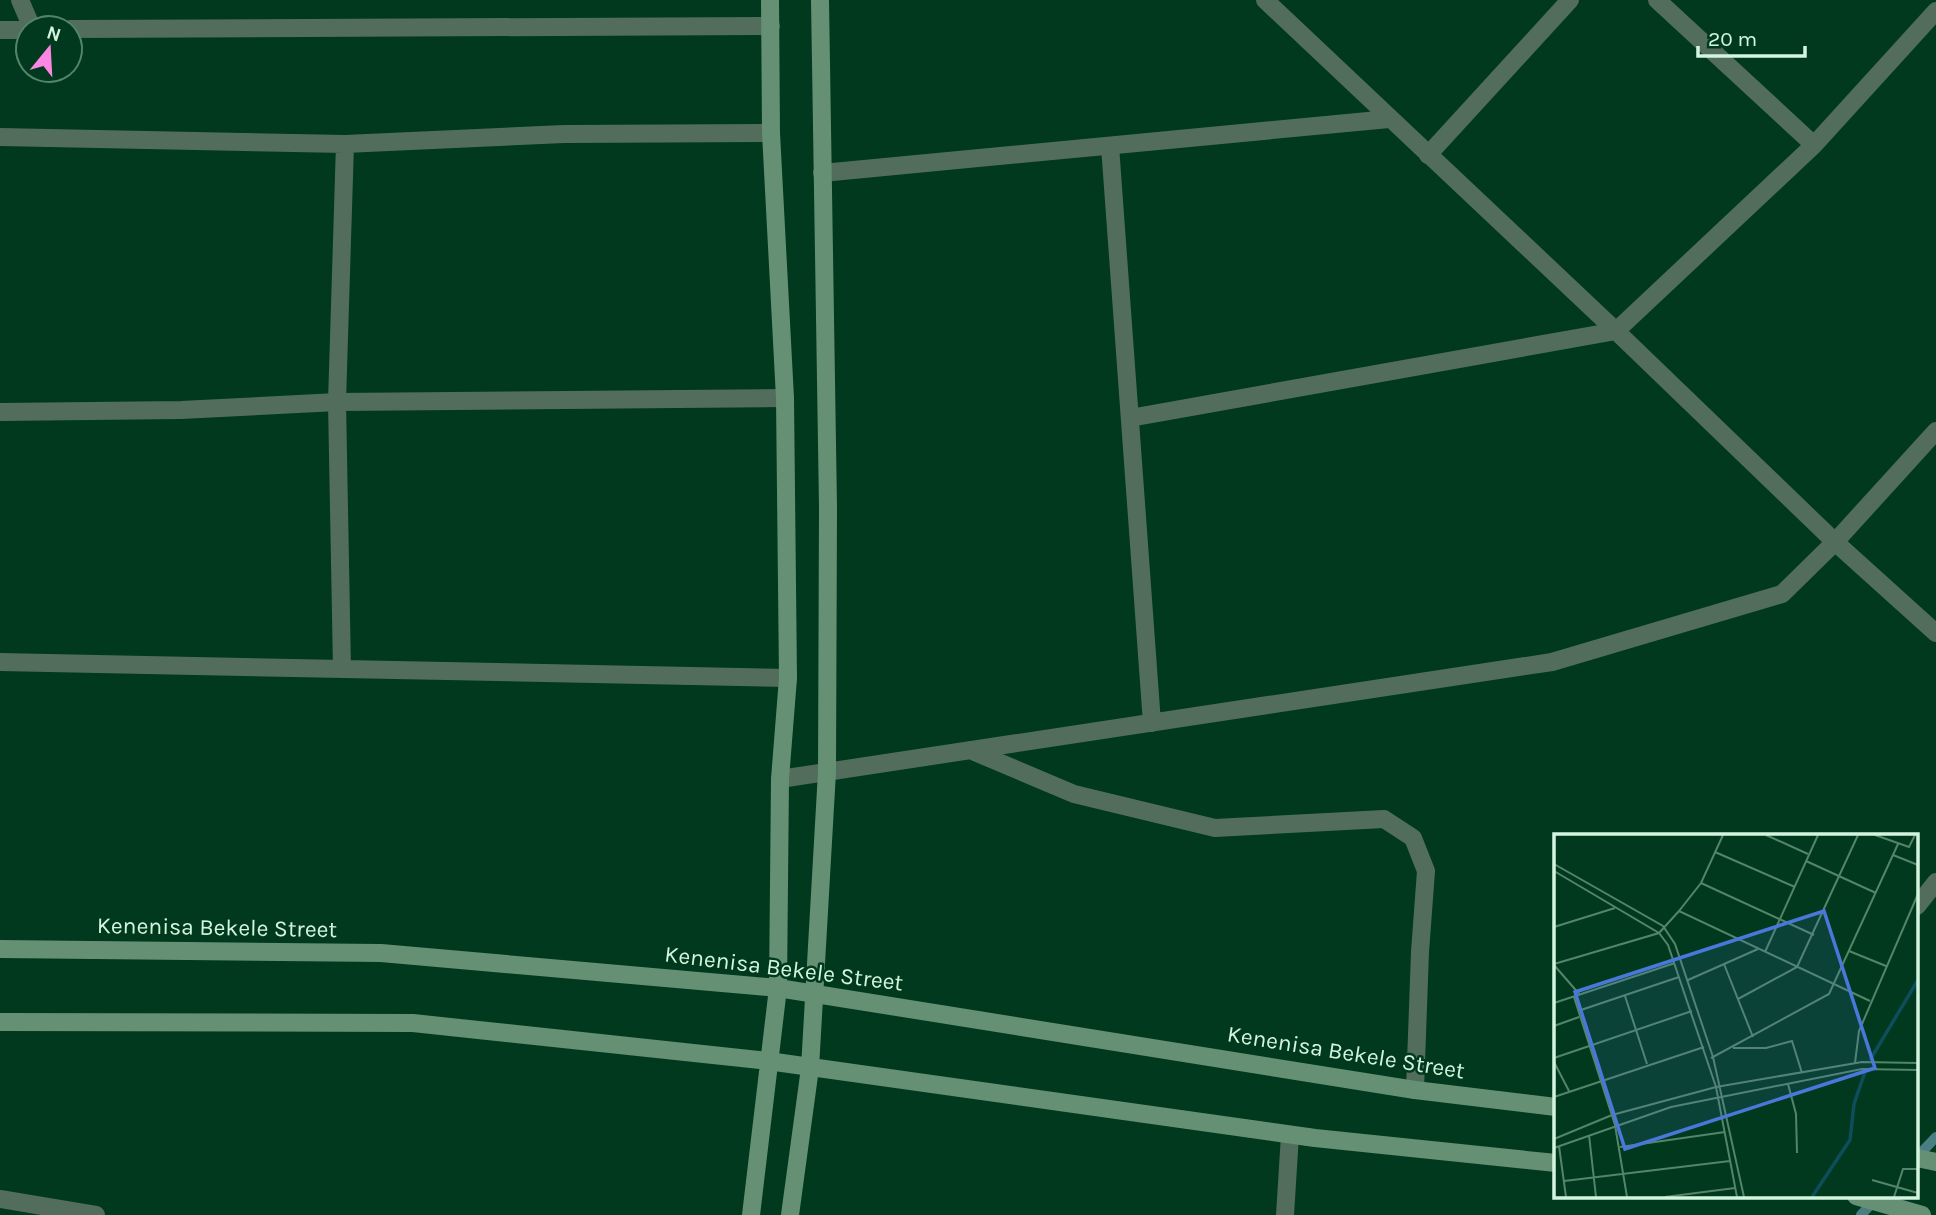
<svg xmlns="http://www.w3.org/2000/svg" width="1936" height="1215" font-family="Karla,sans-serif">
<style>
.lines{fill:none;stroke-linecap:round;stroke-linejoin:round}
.stream{stroke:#497f82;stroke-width:10}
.street{stroke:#526d5c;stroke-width:18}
.secondary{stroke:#659074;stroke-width:18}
.labels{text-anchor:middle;stroke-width:5;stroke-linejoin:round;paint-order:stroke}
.street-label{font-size:23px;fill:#d3f5de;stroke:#00391d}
.inset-river{fill:none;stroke:#0e4d5b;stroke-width:3.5}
.inset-road{fill:none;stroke:#54846a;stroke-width:2}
.view{fill:#4a78da;fill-opacity:0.15;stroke:#4a78da;stroke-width:3.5}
.inset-edge{fill:none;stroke:#d3f5de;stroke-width:3.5}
</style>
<rect width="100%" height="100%" fill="#00391d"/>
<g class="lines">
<path class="stream" d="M 1917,1157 L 1936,1137
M 1861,1215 L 1875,1200"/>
<path class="street" d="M 20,0 L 32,28
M 1265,0 L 1616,331 L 1835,542 L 1936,633
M 1657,0 L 1814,145
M 70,29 L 771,26
M 0,30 L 28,30
M 0,137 L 345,144 L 564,134 L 771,133
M 1110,146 L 1152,723
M 1428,155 L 1570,0
M 822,173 L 1389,119
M 0,412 L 181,410 L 337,402 L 785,398
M 1130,418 L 1616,331 L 1814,145 L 1936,11
M 0,662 L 788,678
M 342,669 L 337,402 L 345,144
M 970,750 L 1074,794 L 1215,828 L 1384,819 L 1413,838 L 1426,871 L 1420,952 L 1415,1090
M 780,779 L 1552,662 L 1782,594 L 1835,542 L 1936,431
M 1917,906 L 1936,882
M 0,1199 L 96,1215
M 1285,1215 L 1290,1135"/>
<path class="secondary" d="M 0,949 L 381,953 L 778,988 L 1415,1090 L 1556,1107
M 0,1022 L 413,1023 L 768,1061 L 1315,1138 L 1556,1163
M 1917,1158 L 1936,1162
M 1856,1196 L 1922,1215
M 751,1215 L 778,988 L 780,779 L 788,678 L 785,398 L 771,133 L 770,0
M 790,1215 L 810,1068 L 827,772 L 828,507 L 820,0"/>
</g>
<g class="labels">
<g class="street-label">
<text transform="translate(217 927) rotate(1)" y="8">Kenenisa Bekele Street</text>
<text transform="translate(784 968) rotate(7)" y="8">Kenenisa Bekele Street</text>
<text transform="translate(1346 1052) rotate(9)" y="8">Kenenisa Bekele Street</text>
</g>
</g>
<g transform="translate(1554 834)">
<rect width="364" height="364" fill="#00391d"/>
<path class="inset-river" d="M 316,226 L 364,146M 258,363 L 296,306 L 300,270 L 311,238"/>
<path class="inset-road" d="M 212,1 L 254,20M 321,1 L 355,13 L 361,1M 161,18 L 241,53M 339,21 L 364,31M 252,27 L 322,59M 0,30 L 109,92 L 121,110 L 159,223 L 190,363M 0,37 L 105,99 L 114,111 L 162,253 L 183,363M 147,49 L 260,101M 125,77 L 147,49 L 169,1M 0,93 L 61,74M 295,117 L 332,132M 211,118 L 264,1M 0,130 L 105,99 L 125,77 L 316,167M 170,130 L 199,203M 0,131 L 26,161M 134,146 L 204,115M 71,162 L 93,230M 20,163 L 61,291 L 73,363M 184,165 L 243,133 L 304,1M 0,169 L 121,129M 24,177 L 125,143M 0,192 L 25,183M 179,214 L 212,214 L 238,207 L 248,239M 0,224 L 138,177M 157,224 L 275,160 L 344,10M 0,228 L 15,257M 301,229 L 305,197 L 364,60M 234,250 L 242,280 L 243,319M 0,263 L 150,213M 35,301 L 42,363M 0,305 L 58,281 L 162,253 L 308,228 L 364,229M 5,312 L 12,363M 66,313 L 171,298M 0,314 L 117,273 L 308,235 L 364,236M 318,346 L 364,359M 10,347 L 176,327M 111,363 L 181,354M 340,363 L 349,335 L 364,335"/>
<path class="view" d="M 270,77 L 321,234 L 71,315 L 21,158 Z"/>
<rect width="364" height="364" class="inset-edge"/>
</g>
<g transform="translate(49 49) rotate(18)"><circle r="33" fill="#00391d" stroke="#54846a" stroke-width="2"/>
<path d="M0-5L12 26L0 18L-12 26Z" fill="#fc86e3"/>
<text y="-10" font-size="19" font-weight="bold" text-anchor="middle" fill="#d3f5de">N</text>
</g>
<path d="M1698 46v10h107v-10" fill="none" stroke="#d3f5de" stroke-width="3.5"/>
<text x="1708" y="46" font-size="21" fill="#d3f5de" stroke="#00391d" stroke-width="5" paint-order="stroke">20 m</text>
</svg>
